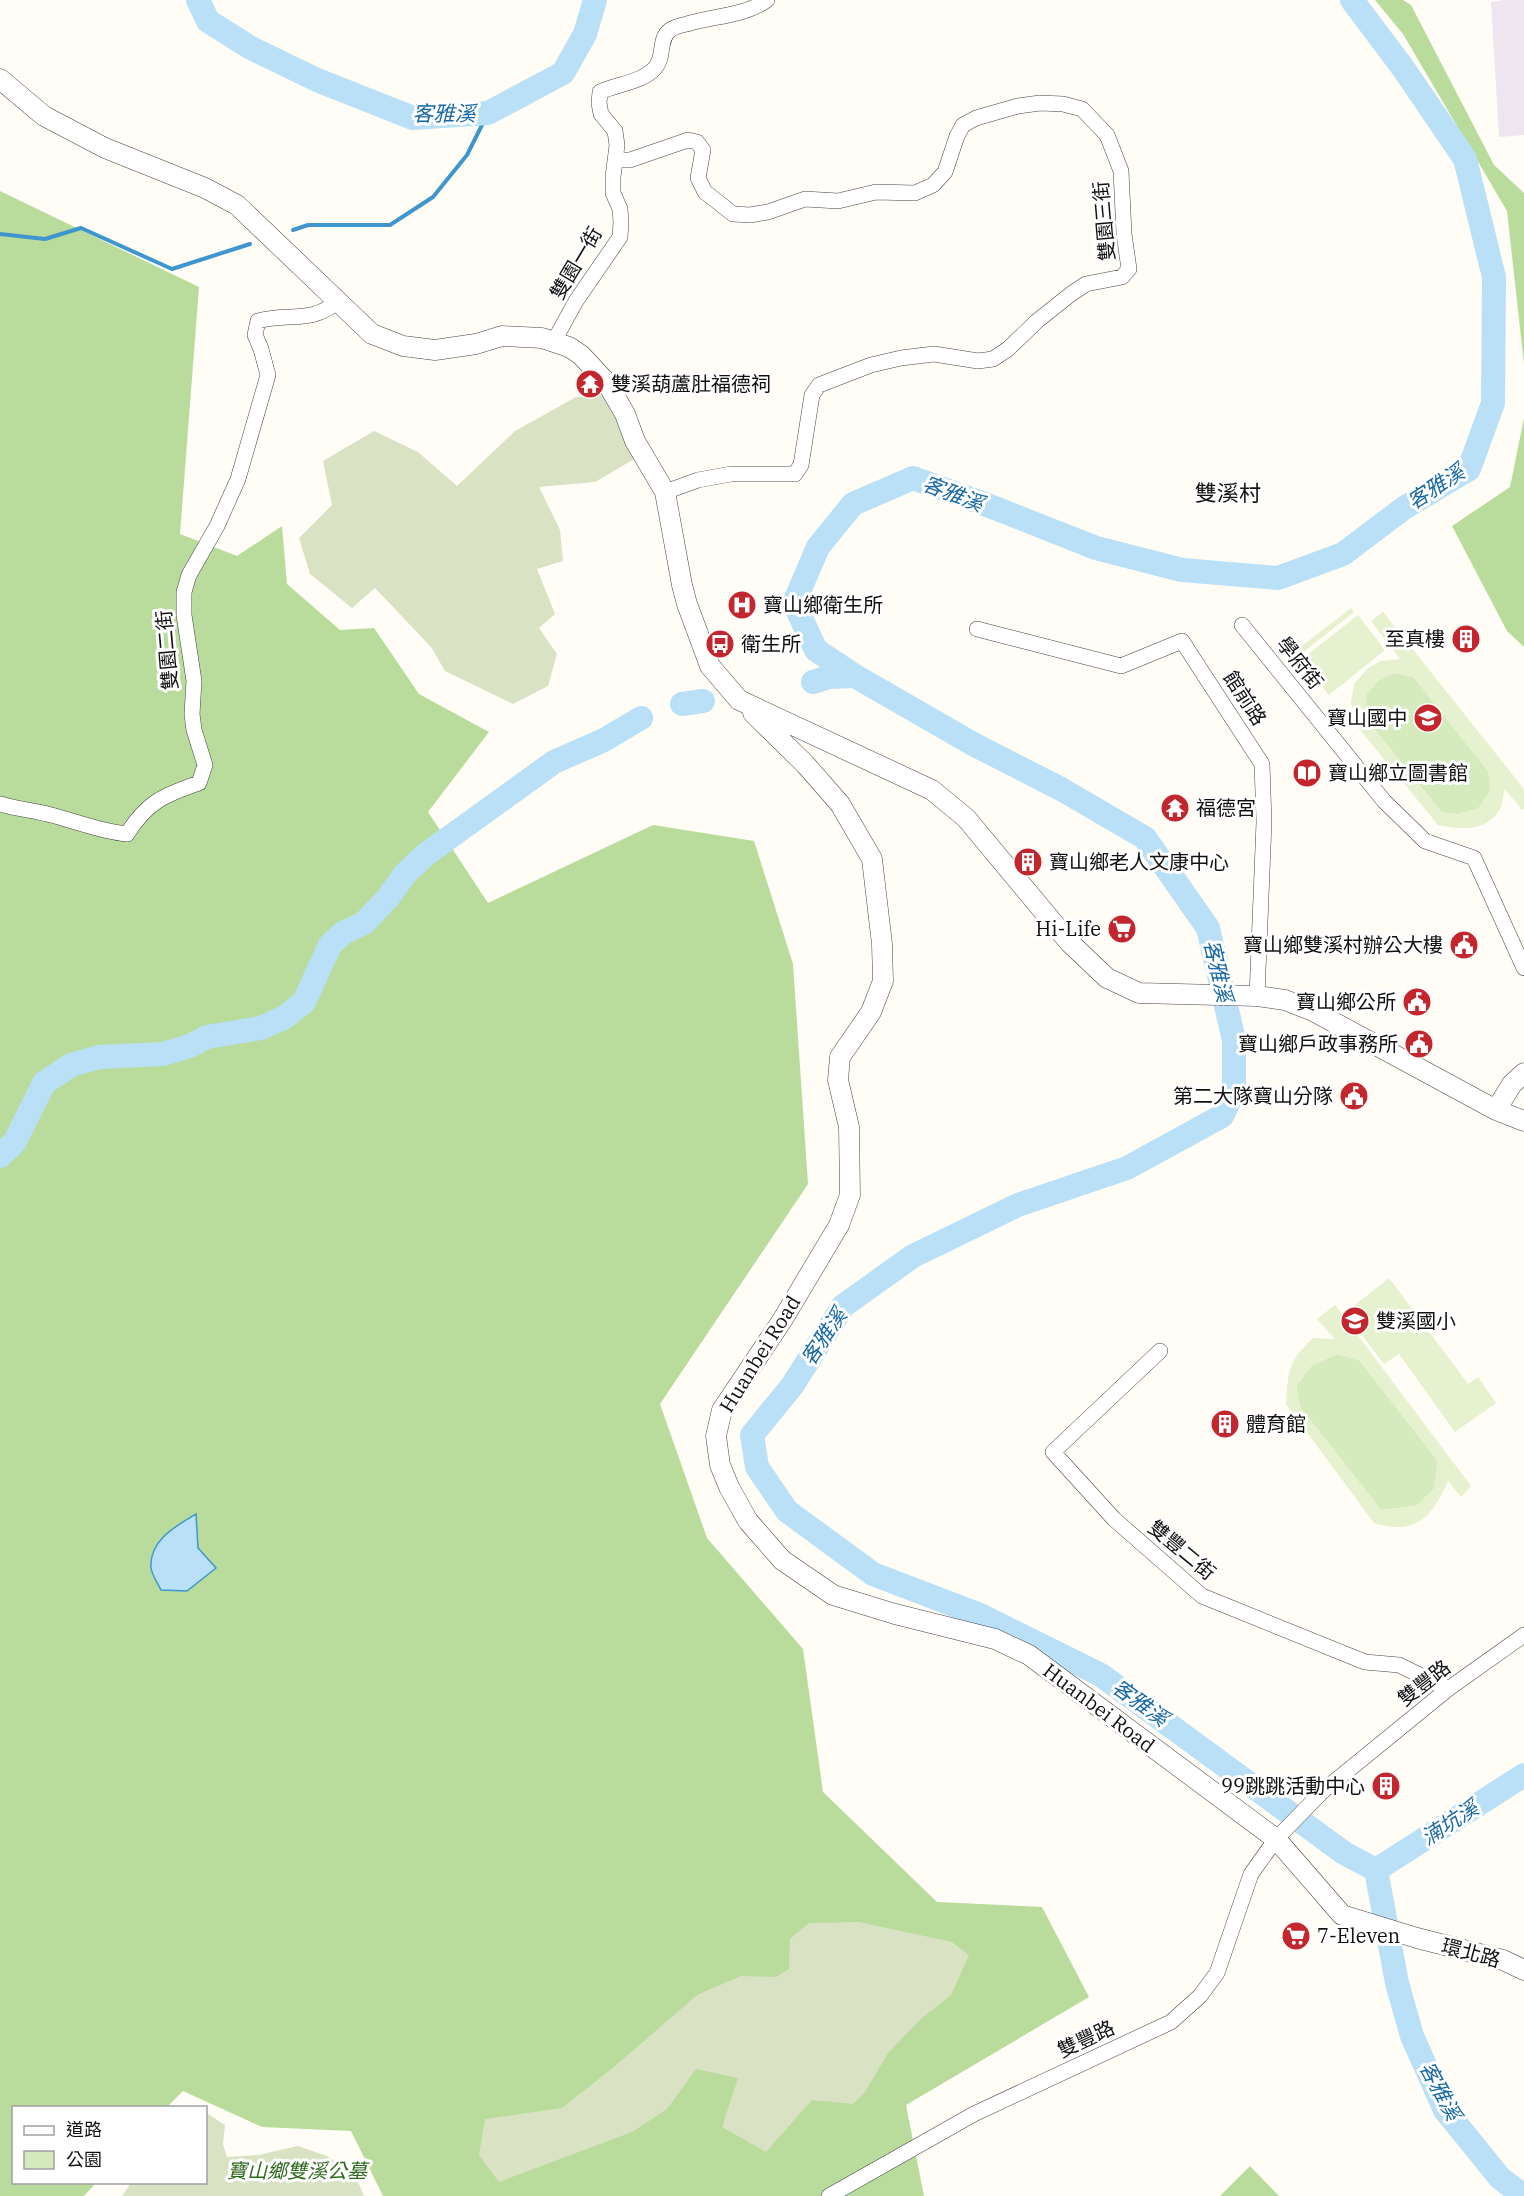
<svg xmlns="http://www.w3.org/2000/svg" width="1524" height="2196" font-family="'IBM Plex Serif','Noto Sans TC',serif">
<style>
.industrial{fill:#eee6ef}
.green{fill:#d5ebbd}
.forest{fill:#b9dc9c}
.cemetery{fill:#d9e3c4}
.pitch{fill:#e6f2cf;fill-rule:evenodd}
.water{fill:#b9e0f7;stroke:#3f96cf;stroke-width:1.5}
.lines{fill:none;stroke-linecap:round;stroke-linejoin:round}
.stream{stroke:#3f96cf;stroke-width:4}
.river{stroke:#b9e0f7;stroke-width:24}
.minor-casing{stroke:#444;stroke-width:16}
.tertiary-casing{stroke:#444;stroke-width:21}
.minor{stroke:#fff;stroke-width:15}
.tertiary{stroke:#fff;stroke-width:20}
.labels{text-anchor:middle;stroke-width:6;stroke-linejoin:round;paint-order:stroke}
.street-label{font-size:20px;fill:#111;stroke:#fff}
.poi-label{font-size:20px;fill:#111;stroke:#fff;text-anchor:start}
.park-label{font-size:20px;font-style:italic;fill:#2f6b1f;stroke:#fff}
.water-label{font-size:21px;font-style:italic;fill:#1768a6;stroke:#fff}
.quarter-label{font-size:22px;fill:#111;stroke:#fff}
</style>
<rect width="100%" height="100%" fill="#fffdf5"/>
<path class="industrial" d="M 1504,0 L 1524,0 L 1524,135 L 1499,137 L 1491,2 Z"/>
<path class="green" d="M 1394,673 L 1413,676 L 1488,771 L 1491,790 L 1478,809 L 1457,814 L 1442,813 L 1368,721 L 1365,695 L 1379,680 Z
M 1337,1354 L 1359,1360 L 1438,1461 L 1434,1489 L 1416,1506 L 1381,1510 L 1300,1407 L 1296,1386 L 1312,1365 Z"/>
<path class="forest" d="M 1375,0 L 1403,0 L 1411,5 L 1494,165 L 1524,193 L 1524,364 L 1507,211 L 1403,34 Z
M 0,191 L 199,287 L 180,534 L 237,556 L 282,526 L 287,584 L 340,630 L 374,628 L 419,694 L 489,732 L 428,812 L 488,903 L 653,825 L 754,841 L 793,964 L 808,1184 L 660,1404 L 707,1538 L 803,1649 L 823,1792 L 937,1902 L 1042,1907 L 1089,1997 L 906,2105 L 924,2196 L 383,2196 L 351,2131 L 262,2127 L 183,2091 L 167,2107 L 14,2108 L 14,2182 L 96,2183 L 84,2196 L 0,2196 Z
M 1524,418 L 1524,647 L 1507,631 L 1452,526 L 1510,487 Z
M 1250,2166 L 1279,2196 L 1220,2196 Z"/>
<path class="cemetery" d="M 608,394 L 636,458 L 595,482 L 539,487 L 560,530 L 563,561 L 537,569 L 555,614 L 539,628 L 557,654 L 548,686 L 513,704 L 445,671 L 431,647 L 375,588 L 352,608 L 310,574 L 299,538 L 332,505 L 323,461 L 374,431 L 418,452 L 457,486 L 515,431 L 576,397 Z
M 859,1922 L 952,1942 L 969,1955 L 951,1995 L 922,2018 L 888,2053 L 865,2092 L 853,2104 L 812,2100 L 766,2152 L 722,2127 L 738,2078 L 696,2069 L 667,2109 L 632,2132 L 499,2182 L 479,2155 L 485,2119 L 562,2108 L 614,2067 L 697,1995 L 741,1976 L 776,1977 L 789,1969 L 790,1939 L 809,1923 Z
M 208,2114 L 225,2125 L 223,2144 L 227,2157 L 258,2155 L 298,2146 L 327,2156 L 349,2171 L 359,2184 L 364,2196 L 122,2196 L 131,2183 L 206,2182 L 206,2115 Z"/>
<path class="pitch" d="M 1351,608 L 1354,612 L 1302,653 L 1298,649 Z
M 1383,612 L 1524,789 L 1524,809 L 1522,810 L 1505,789 C 1503,795 1503,803 1500,809 C 1486,832 1461,830 1438,825 L 1357,726 L 1351,702 L 1354,684 L 1368,668 L 1381,661 L 1400,659 L 1371,621 ZM 1394,673 L 1413,677 L 1488,771 L 1491,790 L 1478,809 L 1457,814 L 1442,812 L 1368,721 L 1366,695 L 1379,680 Z
M 1358,615 L 1385,650 L 1329,695 L 1301,660 Z
M 1389,1278 L 1468,1384 L 1478,1377 L 1496,1403 L 1455,1432 L 1399,1354 L 1384,1364 L 1345,1313 Z
M 1335,1305 L 1471,1486 L 1461,1497 L 1448,1481 C 1432,1517 1416,1536 1374,1523 L 1286,1404 C 1288,1372 1288,1361 1313,1338 L 1335,1339 L 1317,1319 ZM 1337,1354 L 1359,1360 L 1438,1461 L 1434,1489 L 1416,1506 L 1381,1510 L 1300,1407 L 1296,1386 L 1312,1365 Z"/>
<path class="water" d="M 196,1514 L 198,1548 L 216,1568 L 187,1591 L 161,1590 C 158,1584 152,1575 151,1568 C 149,1540 176,1526 196,1514 Z"/>
<g class="lines">
<path class="stream" d="M 293,230 L 308,225 L 390,225 L 433,197 L 467,155 L 488,113
M 0,234 L 45,239 L 81,228 L 172,269 L 250,244"/>
<path class="river" d="M 198,0 L 208,21 L 251,48 L 317,80 L 413,118 L 488,113 L 563,73 L 585,34 L 595,0
M 1352,0 L 1403,68 L 1465,159 L 1494,277 L 1493,403 L 1469,469 L 1404,508 L 1343,554 L 1278,578 L 1182,570 L 1096,548 L 982,503 L 913,478 L 853,504 L 818,547 L 794,603 L 816,650 L 855,676 L 973,744 L 1061,789 L 1145,838 L 1208,928 L 1234,1040 L 1234,1091 L 1222,1116 L 1127,1168 L 1018,1205 L 913,1256 L 843,1306 L 792,1386 L 752,1435 L 757,1467 L 787,1511 L 873,1574 L 980,1615 L 1101,1675 L 1344,1853 L 1376,1870 L 1397,1983 L 1412,2036 L 1445,2110 L 1500,2178 L 1524,2196
M 813,682 L 829,677 L 855,676
M 682,704 L 703,701
M 0,1156 L 14,1143 L 44,1083 L 71,1065 L 99,1057 L 163,1054 L 190,1046 L 207,1037 L 261,1028 L 285,1017 L 304,1002 L 330,945 L 343,933 L 364,923 L 387,899 L 405,874 L 425,855 L 554,762 L 604,740 L 641,718
M 1376,1870 L 1524,1775"/>
<g class="minor-casing">
<path id="minor" d="M 616,160 L 630,160 L 688,140 L 697,142 L 703,150 L 698,178 L 705,192 L 733,214 L 750,215 L 768,212 L 805,199 L 838,201 L 876,192 L 915,193 L 933,185 L 945,172 L 957,136 L 963,125 L 976,118 L 1018,106 L 1040,103 L 1063,104 L 1082,109 L 1107,135 L 1121,171 L 1124,234 L 1129,269 L 1122,277 L 1086,284 L 1071,294 L 1037,321 L 1008,349 L 993,359 L 978,361 L 934,354 L 901,358 L 871,365 L 819,385 L 812,395 L 801,465 L 795,474 L 731,474 L 698,480 L 665,492
M 554,341 L 576,301 L 620,237 L 621,222 L 620,209 L 613,193 L 613,177 L 617,145 L 615,131 L 601,114 L 599,103 L 600,92 C 617,84 643,82 655,68 C 665,57 658,39 670,30 C 674,27 682,25 687,24 C 713,16 745,16 767,0
M 1242,625 L 1384,801 L 1425,841 L 1474,858 L 1524,968
M 977,629 L 1121,666 L 1182,641 L 1262,764 L 1264,822 L 1257,996
M 0,804 C 16,809 32,810 47,814 C 73,820 101,832 127,834 C 147,802 164,795 199,783 L 205,765 L 194,730 L 192,714 L 194,681 L 184,615 L 184,592 L 189,575 L 217,526 L 238,479 L 268,375 L 261,349 L 255,335 L 258,321 C 289,312 310,325 338,301
M 1160,1351 L 1053,1452 L 1114,1519 L 1202,1596 L 1365,1662 L 1399,1665 L 1448,1689
M 829,2196 L 974,2114 L 1171,2022 L 1200,1996 L 1217,1973 L 1251,1874 L 1276,1839 L 1324,1790 L 1448,1689 L 1524,1635"/>
</g>
<g class="tertiary-casing">
<path id="tertiary" d="M 0,79 L 44,116 L 105,148 L 205,188 L 237,205 L 372,334 L 403,346 L 435,350 L 476,344 L 502,336 L 542,338 L 569,347 L 581,355 L 607,383 L 625,414 L 635,441 L 665,492 L 682,585 L 687,604 L 710,666 L 739,700 L 932,790 L 966,818 L 1070,943 L 1107,978 L 1139,993 L 1257,996 L 1285,1000 L 1313,1011 L 1496,1110 L 1524,1121
M 753,713 L 805,764 L 840,804 L 872,859 L 882,944 L 883,981 L 871,1012 L 840,1057 L 838,1080 L 849,1127 L 850,1195 L 839,1225 L 783,1319 L 722,1410 L 716,1436 L 720,1465 L 729,1487 L 748,1521 L 782,1560 L 833,1595 L 895,1614 L 995,1639 L 1029,1655 L 1276,1839 L 1342,1915 L 1417,1938 L 1503,1960 L 1524,1970
M 1496,1110 L 1512,1084 L 1524,1073"/>
</g>
<use href="#minor" class="minor"/>
<use href="#tertiary" class="tertiary"/>
</g>
<defs>
<g id="temple-disc" transform="scale(1.5)"><circle r="9.5" fill="#c4262e" stroke="#fff"/><path d="M0-6L5-2H3V0L6.5 2.5H4V6H1.5V3h-3V6H-4V2.5H-6.5L-3 0V-2H-5Z" fill="#fff"/></g>
<g id="hospital-disc" transform="scale(1.5)"><circle r="9.5" fill="#c4262e" stroke="#fff"/><path d="M-5-5h3v3.5h4V-5h3V5h-3V1.5h-4V5h-3Z" fill="#fff"/></g>
<g id="building-disc" transform="scale(1.5)"><circle r="9.5" fill="#c4262e" stroke="#fff"/><path d="M-4-6H4V6H1V3H-1V6H-4ZM-2.5-4.3h1.7v1.8h-1.7ZM.8-4.3h1.7v1.8H.8ZM-2.5-1h1.7V.8h-1.7ZM.8-1h1.7V.8H.8Z" fill="#fff"/></g>
<g id="bus-disc" transform="scale(1.5)"><circle r="9.5" fill="#c4262e" stroke="#fff"/><path d="M-5-6H5V4H4V6H2V4H-2V6H-4V4H-5ZM-3.5-4V0h7V-4ZM-3.5 1.2v1.5H-2V1.2ZM2 1.2v1.5H3.5V1.2Z" fill="#fff"/></g>
<g id="school-disc" transform="scale(1.5)"><circle r="9.5" fill="#c4262e" stroke="#fff"/><path d="M0-5L7-2L0 1L-7-2ZM-4 1L0 2.5L4 1V4Q0 6-4 4Z" fill="#fff"/></g>
<g id="library-disc" transform="scale(1.5)"><circle r="9.5" fill="#c4262e" stroke="#fff"/><path d="M-6-4Q-3-5.5-.7-3.5V5Q-3 3-6 4ZM6-4Q3-5.5 .7-3.5V5Q3 3 6 4Z" fill="#fff"/></g>
<g id="supermarket-disc" transform="scale(1.5)"><circle r="9.5" fill="#c4262e" stroke="#fff"/><path d="M-6-5.5h2.5l.6 2H6L4.5 2H-2.5L-4.4-4H-6ZM-1.5 3.2a1.3 1.3 0 1 0 .1 0ZM3 3.2a1.3 1.3 0 1 0 .1 0Z" fill="#fff"/></g>
<g id="civic-disc" transform="scale(1.5)"><circle r="9.5" fill="#c4262e" stroke="#fff"/><path d="M-.6-6.5H3V-4.5H.6V-3L4-1V1h2V6H-6V1h2V-1L-.6-3ZM-1.2 2.5V6h2.4V2.5Z" fill="#fff"/></g>
</defs>
<g fill-rule="evenodd">
<use href="#temple-disc" x="590" y="384"/>
<use href="#hospital-disc" x="742" y="605"/>
<use href="#building-disc" x="1466" y="639"/>
<use href="#bus-disc" x="720" y="644"/>
<use href="#school-disc" x="1428" y="718"/>
<use href="#library-disc" x="1307" y="773"/>
<use href="#temple-disc" x="1175" y="808"/>
<use href="#building-disc" x="1028" y="862"/>
<use href="#supermarket-disc" x="1122" y="929"/>
<use href="#civic-disc" x="1464" y="945"/>
<use href="#civic-disc" x="1417" y="1002"/>
<use href="#civic-disc" x="1419" y="1044"/>
<use href="#civic-disc" x="1354" y="1096"/>
<use href="#school-disc" x="1355" y="1321"/>
<use href="#building-disc" x="1225" y="1424"/>
<use href="#building-disc" x="1386" y="1786"/>
<use href="#supermarket-disc" x="1296" y="1936"/>
</g>
<g class="labels">
<g class="street-label">
<text transform="translate(1104 221) rotate(-95)" y="7">雙園三街</text>
<text transform="translate(576 263) rotate(-59)" y="7">雙園一街</text>
<text transform="translate(167 650) rotate(-95)" y="7">雙園二街</text>
<text transform="translate(1300 663) rotate(51)" y="7">學府街</text>
<text transform="translate(1245 698) rotate(57)" y="7">館前路</text>
<text transform="translate(760 1354) rotate(-58)" y="7">Huanbei Road</text>
<text transform="translate(1182 1550) rotate(40)" y="7">雙豐二街</text>
<text transform="translate(1424 1683) rotate(-38)" y="7">雙豐路</text>
<text transform="translate(1099 1708) rotate(37)" y="7">Huanbei Road</text>
<text transform="translate(1471 1953) rotate(15)" y="7">環北路</text>
<text transform="translate(1086 2039) rotate(-25)" y="7">雙豐路</text>
</g>
<g class="poi-label">
<text x="611" y="391">雙溪葫蘆肚福德祠</text>
<text x="763" y="612">寶山鄉衛生所</text>
<text x="1445" y="646" text-anchor="end">至真樓</text>
<text x="741" y="651">衛生所</text>
<text x="1407" y="725" text-anchor="end">寶山國中</text>
<text x="1328" y="780">寶山鄉立圖書館</text>
<text x="1196" y="815">福德宮</text>
<text x="1049" y="869">寶山鄉老人文康中心</text>
<text x="1101" y="936" text-anchor="end">Hi-Life</text>
<text x="1443" y="952" text-anchor="end">寶山鄉雙溪村辦公大樓</text>
<text x="1396" y="1009" text-anchor="end">寶山鄉公所</text>
<text x="1398" y="1051" text-anchor="end">寶山鄉戶政事務所</text>
<text x="1333" y="1103" text-anchor="end">第二大隊寶山分隊</text>
<text x="1376" y="1328">雙溪國小</text>
<text x="1246" y="1431">體育館</text>
<text x="1365" y="1793" text-anchor="end">99跳跳活動中心</text>
<text x="1317" y="1943">7-Eleven</text>
</g>
<g class="park-label">
<text x="297" y="2178">寶山鄉雙溪公墓</text>
</g>
<g class="water-label">
<text x="444" y="121">客雅溪</text>
<text transform="translate(1436 487) rotate(-33)" y="7">客雅溪</text>
<text transform="translate(953 494) rotate(21)" y="7">客雅溪</text>
<text transform="translate(1218 971) rotate(77)" y="7">客雅溪</text>
<text transform="translate(824 1337) rotate(-56)" y="7">客雅溪</text>
<text transform="translate(1140 1703) rotate(36)" y="7">客雅溪</text>
<text transform="translate(1450 1823) rotate(-33)" y="7">湳坑溪</text>
<text transform="translate(1440 2091) rotate(62)" y="7">客雅溪</text>
</g>
<g class="quarter-label">
<text x="1228" y="501">雙溪村</text>
</g>
</g>
<rect x="12" y="2106" width="195" height="78" fill="#ffffff" stroke="#a0a0a0" stroke-width="1.5"/>
<rect x="24" y="2126" width="30" height="9" fill="#ffffff" stroke="#a0a0a0" stroke-width="1.5"/>
<text x="66" y="2136" font-size="18" fill="#111111">道路</text>
<rect x="24" y="2151" width="30" height="18" fill="#d5ebbd" stroke="#a0a0a0" stroke-width="1.5"/>
<text x="66" y="2166" font-size="18" fill="#111111">公園</text>
</svg>
